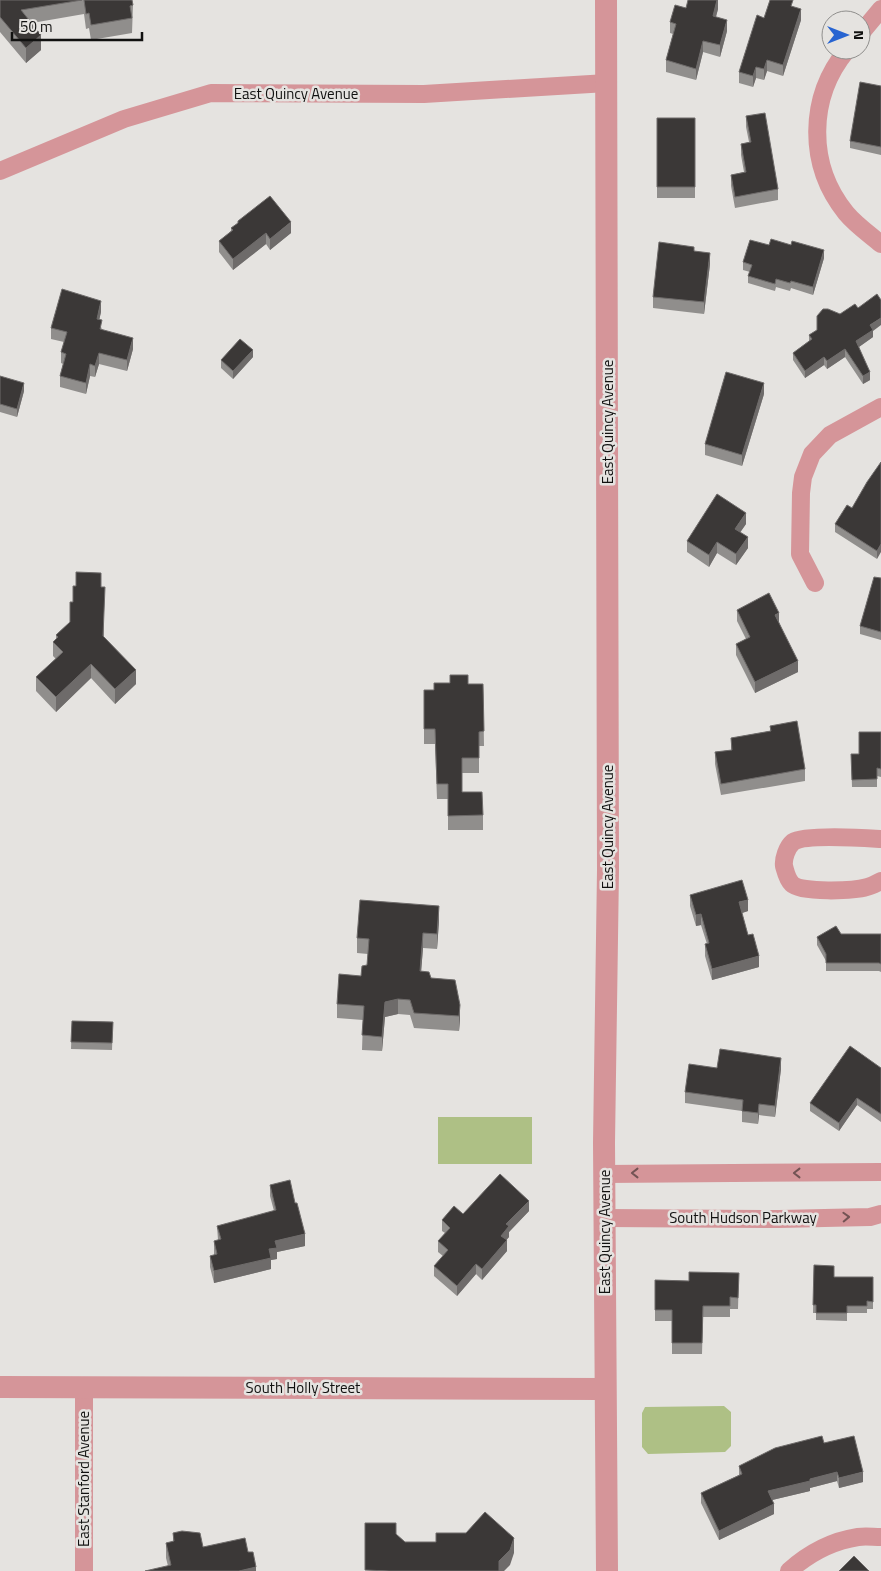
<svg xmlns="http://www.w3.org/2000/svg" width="881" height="1571" font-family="'Titillium Web',sans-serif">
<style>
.pitch{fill:#aec085}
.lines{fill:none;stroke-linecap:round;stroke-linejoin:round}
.minor{stroke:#d59599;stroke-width:18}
.tertiary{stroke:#d59599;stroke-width:22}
.wall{fill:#908e8c}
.shaded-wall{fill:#6e6b6a}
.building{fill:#3b3837;stroke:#6e6b6a}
.oneway{stroke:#735354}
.labels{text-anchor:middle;stroke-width:5;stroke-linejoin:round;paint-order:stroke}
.street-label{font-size:15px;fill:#111110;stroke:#e5e3e0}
</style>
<rect width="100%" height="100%" fill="#e5e3e0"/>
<path class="pitch" d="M 438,1117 L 532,1117 L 532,1164 L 438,1164 Z
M 724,1406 L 731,1412 L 731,1446 L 725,1452 L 648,1454 L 642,1447 L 642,1413 L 645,1407 Z"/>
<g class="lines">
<path class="minor" d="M 861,33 L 881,9
M 847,50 C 808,97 807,165 846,213 C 856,225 869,234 881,244
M 0,171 L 124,119 L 211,93 L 424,94 L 607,83
M 815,583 L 800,554 L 801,493 L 803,477 L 812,454 L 830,435 L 881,407
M 881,839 C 865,838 805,834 793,842 C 787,847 783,859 784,866 C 786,873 787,879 792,884 C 801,893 854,891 867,887 C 872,886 877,883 881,881
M 605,1174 L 881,1172
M 605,1218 L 779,1219 L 870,1217 L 881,1214
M 84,1388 L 84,1571
M 789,1571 C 808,1554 832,1541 858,1537 C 865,1536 873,1537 881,1537"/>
<path class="tertiary" d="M 606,0 L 608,870 L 604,1143 L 607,1571
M 0,1387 L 605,1389"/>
</g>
<path class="wall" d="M 0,0 L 132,0 L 133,5 L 132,33 L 91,40 L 89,28 L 86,29 L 84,14 L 32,23 L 41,50 L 26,63 L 0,32 Z
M 718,0 L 718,9 L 716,17 L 727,31 L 720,57 L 703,52 L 696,80 L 666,72 L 666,60 L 673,34 L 670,33 L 670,22 L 686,8 Z
M 793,7 L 801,20 L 783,76 L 767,71 L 764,80 L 756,78 L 753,87 L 739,83 L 739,72 L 764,18 Z
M 881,86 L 881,155 L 850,148 L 850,141 Z
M 746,116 L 778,189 L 778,200 L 735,208 L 731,186 L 731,175 L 744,172 L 741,155 L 741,144 L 749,142 L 746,127 Z
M 657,118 L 695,118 L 695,198 L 657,198 Z
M 238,221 L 291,233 L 270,250 L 266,244 L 233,270 L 219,252 L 219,241 L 231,231 L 231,228 L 238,224 Z
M 769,245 L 824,258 L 813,295 L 791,288 L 790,291 L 776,287 L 775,291 L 748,283 L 748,276 L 750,272 L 743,270 L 743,262 Z
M 710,264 L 704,314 L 653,308 L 653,297 Z
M 101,312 L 99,320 L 102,330 L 133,349 L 127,371 L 99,364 L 95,377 L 90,376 L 86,394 L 60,387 L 60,376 L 63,364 L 61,363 L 61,352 L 64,342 L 51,339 L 51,328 Z
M 817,330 L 873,331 L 873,337 L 859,347 L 870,380 L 863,384 L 845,357 L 827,369 L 824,365 L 805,378 L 793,360 L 793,353 L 809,341 L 809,335 Z
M 253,357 L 233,379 L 221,368 L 221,360 Z
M 0,376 L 24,391 L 17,417 L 0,412 Z
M 764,394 L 742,466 L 705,455 L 705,444 Z
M 881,462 L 877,559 L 835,532 L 835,524 L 852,508 Z
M 746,524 L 740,532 L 748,548 L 736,565 L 717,553 L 709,567 L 687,552 L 687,541 Z
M 881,578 L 881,640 L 860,634 L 860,626 Z
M 101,587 L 104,637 L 136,684 L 115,704 L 91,678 L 56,712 L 36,691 L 36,677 L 56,659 L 53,656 L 53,642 L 56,639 L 56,635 L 70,622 Z
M 737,610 L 779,622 L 798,672 L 755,693 L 736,655 L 736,644 L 746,639 L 737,621 Z
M 468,684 L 483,684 L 484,746 L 479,746 L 479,773 L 462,773 L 462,792 L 483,815 L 483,830 L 448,830 L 448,799 L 437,799 L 435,744 L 424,744 L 424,690 L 434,690 Z
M 770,726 L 805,769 L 805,781 L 721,795 L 715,764 L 715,752 L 731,750 L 731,738 L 770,731 Z
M 881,732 L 881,777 L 877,776 L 877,787 L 852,787 L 851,754 L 859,754 Z
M 690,895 L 748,911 L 742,913 L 748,935 L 759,967 L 712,980 L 705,956 L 705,944 L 707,944 L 701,925 L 696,926 L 690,906 Z
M 439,921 L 437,949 L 423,948 L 421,971 L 431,978 L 455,980 L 460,1019 L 459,1031 L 414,1028 L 410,1015 L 398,1014 L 385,1017 L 382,1051 L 362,1050 L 363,1020 L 337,1018 L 337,1004 L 361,976 L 367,965 L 368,954 L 357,953 L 357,938 Z
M 841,934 L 881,934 L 881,972 L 879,971 L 826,971 L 826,961 L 817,945 L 817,937 Z
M 72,1021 L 113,1022 L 112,1050 L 71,1049 Z
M 717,1068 L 781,1069 L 775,1117 L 759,1115 L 758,1124 L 742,1122 L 742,1111 L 685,1103 L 685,1092 Z
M 881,1068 L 881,1122 L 857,1105 L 839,1131 L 810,1111 L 810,1103 Z
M 270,1185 L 305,1246 L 277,1252 L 277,1259 L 271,1260 L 271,1269 L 214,1283 L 210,1267 L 210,1256 L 214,1255 L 214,1241 L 218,1240 L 217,1226 L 274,1211 L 270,1196 Z
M 529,1211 L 509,1232 L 509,1237 L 506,1240 L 507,1251 L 482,1280 L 476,1274 L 457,1296 L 434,1276 L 434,1266 L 443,1256 L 438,1252 L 438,1241 L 445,1233 L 442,1231 L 442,1220 L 463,1214 Z
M 814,1265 L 834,1277 L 873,1277 L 873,1309 L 867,1309 L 867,1313 L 847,1313 L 847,1321 L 816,1320 L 816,1313 L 813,1313 Z
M 739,1273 L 738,1309 L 730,1309 L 730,1317 L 703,1317 L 702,1354 L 672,1354 L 672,1321 L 655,1321 L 655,1280 L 689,1281 Z
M 824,1443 L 863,1482 L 839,1488 L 837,1481 L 810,1488 L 810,1491 L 772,1500 L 774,1514 L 719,1540 L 701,1503 L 701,1493 L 739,1475 L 739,1466 Z
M 173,1533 L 203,1547 L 248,1552 L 256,1571 L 168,1566 L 166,1558 L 166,1543 L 173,1542 Z"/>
<path class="shaded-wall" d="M 717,0 L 718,0 L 718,9 L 713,27 L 713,16 Z
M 801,9 L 801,20 L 783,76 L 783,65 Z
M 727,20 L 727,31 L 720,57 L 720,45 Z
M 41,35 L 41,50 L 26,63 L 26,48 Z
M 703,41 L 703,52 L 696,80 L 696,69 Z
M 767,60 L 767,71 L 764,80 L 764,69 Z
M 756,67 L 756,78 L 753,87 L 753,76 Z
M 291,222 L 291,233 L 270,250 L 270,239 Z
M 266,233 L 266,244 L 233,270 L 233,259 Z
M 824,250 L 824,258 L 813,295 L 813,287 Z
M 710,253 L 710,264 L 704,314 L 704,302 Z
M 101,301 L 101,312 L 97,330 L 97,319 Z
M 881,318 L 881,325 L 873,331 L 873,337 L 856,349 L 856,341 L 870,325 Z
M 133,338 L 133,349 L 127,371 L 127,360 Z
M 845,349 L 845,357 L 827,369 L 827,361 Z
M 253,350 L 253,357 L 233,379 L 233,371 Z
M 99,353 L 99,364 L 95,377 L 95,366 Z
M 824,357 L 824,365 L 805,378 L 805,371 Z
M 90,364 L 90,376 L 86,394 L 86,383 Z
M 870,372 L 870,380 L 863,384 L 863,376 Z
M 24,383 L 24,391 L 17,417 L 17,409 Z
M 764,383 L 764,394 L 742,466 L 742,455 Z
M 746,513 L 746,524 L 735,540 L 735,529 Z
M 748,537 L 748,548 L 736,565 L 736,554 Z
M 717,542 L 717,553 L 709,567 L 709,555 Z
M 881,544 L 881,552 L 877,559 L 877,551 Z
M 779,613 L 779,624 L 775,615 Z
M 798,661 L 798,672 L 755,693 L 755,682 Z
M 91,664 L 91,678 L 56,712 L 56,697 Z
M 136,670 L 136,684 L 115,704 L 115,689 Z
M 748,900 L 748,911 L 739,914 L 739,902 Z
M 439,906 L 439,921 L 437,949 L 437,934 Z
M 701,914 L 701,925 L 696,926 L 696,915 Z
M 423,933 L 423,948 L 420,986 L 420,971 Z
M 759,956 L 759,967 L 712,980 L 712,969 Z
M 398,999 L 398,1014 L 385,1017 L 382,1051 L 382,1037 L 385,1002 Z
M 460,1005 L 460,1019 L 459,1031 L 459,1016 Z
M 781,1058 L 781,1069 L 775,1117 L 775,1106 Z
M 857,1098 L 857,1105 L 839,1131 L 839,1123 Z
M 759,1104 L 759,1115 L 758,1124 L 758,1113 Z
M 529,1201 L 529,1211 L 509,1232 L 509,1237 L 501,1246 L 501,1236 L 506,1224 Z
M 305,1234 L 305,1246 L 277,1252 L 277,1259 L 271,1260 L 271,1269 L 214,1283 L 214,1271 L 269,1249 L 275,1241 Z
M 507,1240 L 507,1251 L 482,1280 L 482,1269 Z
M 476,1264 L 476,1274 L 457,1296 L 457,1286 Z
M 837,1472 L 837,1481 L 810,1488 L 810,1491 L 768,1501 L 768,1491 L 810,1479 Z
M 863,1472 L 863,1482 L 839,1488 L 839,1478 Z
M 774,1504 L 774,1514 L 719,1540 L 719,1531 Z
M 514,1538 L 514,1553 L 510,1565 L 504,1571 L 499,1571 L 499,1561 Z
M 256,1567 L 256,1571 L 239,1571 Z"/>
<path class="building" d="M 0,0 L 82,0 L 21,10 L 41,35 L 26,48 L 0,17 Z
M 84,0 L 132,0 L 133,5 L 130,6 L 132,18 L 91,25 L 89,13 L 86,14 Z
M 688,0 L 717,0 L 713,16 L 727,20 L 720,45 L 703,41 L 696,69 L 666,60 L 676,24 L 670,22 L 675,5 L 686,8 Z
M 770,0 L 793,0 L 791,6 L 801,9 L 783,65 L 767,60 L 764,69 L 756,67 L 753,76 L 739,72 L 757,15 L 764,18 Z
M 860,82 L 881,86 L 881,147 L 850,141 Z
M 765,113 L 778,189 L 735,197 L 731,175 L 746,172 L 741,144 L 751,142 L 746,116 Z
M 657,118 L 695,118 L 695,187 L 657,187 Z
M 270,196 L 291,222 L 270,239 L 266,233 L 233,259 L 219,241 L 233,230 L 231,228 L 238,223 L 238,221 Z
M 771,239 L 791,245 L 792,241 L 824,250 L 813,287 L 791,281 L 790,283 L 776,279 L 775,284 L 748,276 L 752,265 L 743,262 L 750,240 L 769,245 Z
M 659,242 L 694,247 L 694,251 L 710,253 L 704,302 L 653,297 Z
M 62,289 L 101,301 L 97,319 L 102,320 L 100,329 L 133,338 L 127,360 L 99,353 L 95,366 L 90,364 L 86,383 L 60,376 L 66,354 L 61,352 L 67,332 L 51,328 Z
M 877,294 L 881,300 L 881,318 L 870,325 L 873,330 L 856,341 L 870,372 L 863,376 L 845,349 L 827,361 L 824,357 L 805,371 L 793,353 L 812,339 L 809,335 L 817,330 L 817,316 L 823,309 L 828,309 L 840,314 L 855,304 L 858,308 Z
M 240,339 L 253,350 L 233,371 L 221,360 Z
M 726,372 L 764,383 L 742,455 L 705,444 Z
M 0,376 L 24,383 L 17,409 L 0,404 Z
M 881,462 L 881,544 L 877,551 L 835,524 L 847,505 L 852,508 L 867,482 Z
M 717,494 L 746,513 L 735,529 L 748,537 L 736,554 L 717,542 L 709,555 L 687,541 Z
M 76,572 L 101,573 L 101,587 L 105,587 L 103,636 L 136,670 L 115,689 L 91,664 L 56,697 L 36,677 L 63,652 L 53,642 L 58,637 L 56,635 L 70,622 L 70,602 L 73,602 L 73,586 L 76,586 Z
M 874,577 L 881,578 L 881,632 L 860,626 Z
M 769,593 L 779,613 L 775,615 L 798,661 L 755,682 L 736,644 L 750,637 L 737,610 Z
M 450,675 L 468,675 L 468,684 L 483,684 L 484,731 L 479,732 L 479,758 L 462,758 L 462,792 L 482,792 L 483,815 L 448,816 L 448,784 L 437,784 L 435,729 L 424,729 L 424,690 L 434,690 L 434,683 L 450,683 Z
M 797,721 L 805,769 L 721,784 L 715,752 L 732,750 L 731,738 L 771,731 L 770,726 Z
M 859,732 L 881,732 L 881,769 L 877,768 L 877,779 L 852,780 L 851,754 L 859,754 Z
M 742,880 L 748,900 L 739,902 L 748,935 L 753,934 L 759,956 L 712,969 L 705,944 L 709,943 L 701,914 L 696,915 L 690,895 Z
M 360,900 L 439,906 L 437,934 L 423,933 L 420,971 L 429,972 L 431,978 L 455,980 L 460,1005 L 459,1016 L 414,1013 L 410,1000 L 398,999 L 385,1002 L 382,1037 L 362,1035 L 364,1006 L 337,1004 L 339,974 L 361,976 L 362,966 L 367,965 L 369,939 L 357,938 Z
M 836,926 L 841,934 L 881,934 L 881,964 L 879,963 L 826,963 L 826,954 L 817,937 Z
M 72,1021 L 113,1022 L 112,1043 L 71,1042 Z
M 850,1046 L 881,1068 L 881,1114 L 857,1098 L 839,1123 L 810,1103 Z
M 720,1049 L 781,1058 L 775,1106 L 759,1104 L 758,1113 L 742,1111 L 743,1100 L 685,1092 L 689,1064 L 717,1068 Z
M 500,1174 L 529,1201 L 506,1224 L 509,1226 L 501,1236 L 507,1240 L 482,1269 L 476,1264 L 457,1286 L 434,1266 L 448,1250 L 438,1241 L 450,1228 L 442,1220 L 454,1206 L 463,1214 Z
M 290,1180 L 295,1203 L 297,1203 L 305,1234 L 275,1241 L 277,1248 L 269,1249 L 271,1258 L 214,1271 L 210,1256 L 217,1254 L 214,1241 L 221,1239 L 217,1226 L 276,1210 L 270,1185 Z
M 814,1265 L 834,1266 L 834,1277 L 873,1277 L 873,1302 L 867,1301 L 867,1306 L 847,1306 L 847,1313 L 816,1313 L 816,1305 L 813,1305 Z
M 689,1272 L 739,1273 L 738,1298 L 730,1297 L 730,1306 L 703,1306 L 702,1343 L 672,1343 L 672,1310 L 655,1310 L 655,1280 L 689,1281 Z
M 822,1436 L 824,1443 L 854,1436 L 863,1472 L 839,1478 L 837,1472 L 810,1479 L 810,1481 L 768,1491 L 774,1504 L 719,1531 L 701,1493 L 742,1474 L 739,1466 L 775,1448 Z
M 485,1512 L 514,1538 L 510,1550 L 499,1561 L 499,1571 L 389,1571 L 365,1570 L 365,1523 L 396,1523 L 396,1534 L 405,1542 L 436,1542 L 436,1533 L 466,1533 Z
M 182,1531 L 200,1533 L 203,1547 L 245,1538 L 248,1552 L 253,1552 L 256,1567 L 239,1571 L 145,1571 L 171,1565 L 166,1543 L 174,1541 L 173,1533 Z
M 854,1556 L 869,1571 L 839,1571 Z"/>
<defs><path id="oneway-chevron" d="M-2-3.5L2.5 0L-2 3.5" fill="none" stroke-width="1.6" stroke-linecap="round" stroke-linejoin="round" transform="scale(1.25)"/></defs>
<g class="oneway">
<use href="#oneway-chevron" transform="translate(635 1173) rotate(180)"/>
<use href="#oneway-chevron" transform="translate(797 1173) rotate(180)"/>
<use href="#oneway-chevron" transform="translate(846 1217) rotate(-2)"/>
</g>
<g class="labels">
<g class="street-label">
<text x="296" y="99">East Quincy Avenue</text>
<text transform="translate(608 422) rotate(-90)" y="5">East Quincy Avenue</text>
<text transform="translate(608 827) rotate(-90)" y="5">East Quincy Avenue</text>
<text x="743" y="1223">South Hudson Parkway</text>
<text transform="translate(605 1232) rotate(-90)" y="5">East Quincy Avenue</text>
<text x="303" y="1393">South Holly Street</text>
<text transform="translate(84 1479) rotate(-90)" y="5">East Stanford Avenue</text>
</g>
</g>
<g transform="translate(846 35) rotate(90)"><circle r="24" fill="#e5e3e0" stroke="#908f8d"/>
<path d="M0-4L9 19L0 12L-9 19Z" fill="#2764d1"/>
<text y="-8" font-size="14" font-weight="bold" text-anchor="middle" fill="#111110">N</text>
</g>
<path d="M12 32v8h130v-8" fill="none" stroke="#111110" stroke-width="2.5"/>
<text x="20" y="32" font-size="15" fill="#111110" stroke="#e5e3e0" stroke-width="4" paint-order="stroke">50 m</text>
</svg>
